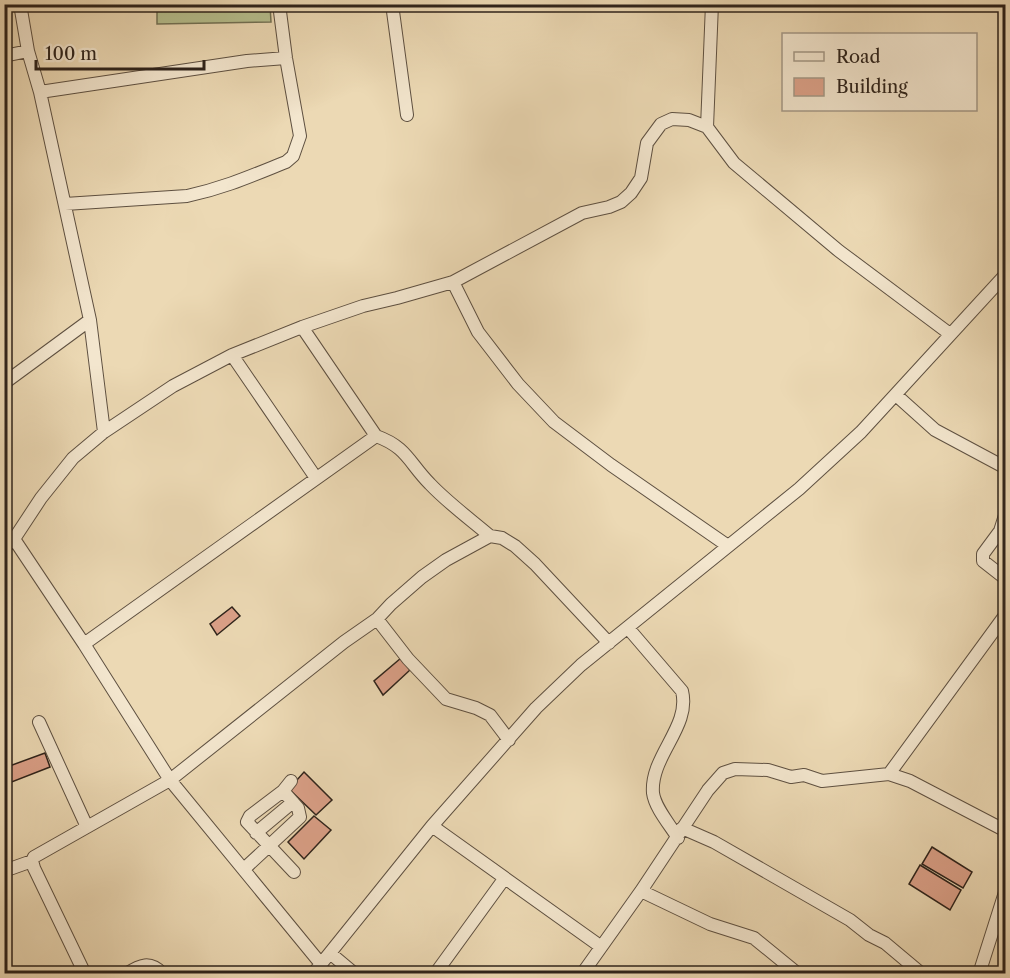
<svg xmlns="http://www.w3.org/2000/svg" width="1010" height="978" font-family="'Libre Caslon Text',serif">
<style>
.green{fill:#b6bf8e;stroke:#727154;stroke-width:1.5}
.building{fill:#dca189;stroke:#2e231b;stroke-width:1.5}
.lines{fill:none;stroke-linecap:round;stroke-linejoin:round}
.minor-casing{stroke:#5e5041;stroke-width:14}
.minor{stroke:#f3e6ce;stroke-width:12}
</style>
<rect width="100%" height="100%" fill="#ecd9b4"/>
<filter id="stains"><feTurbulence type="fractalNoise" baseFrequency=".00333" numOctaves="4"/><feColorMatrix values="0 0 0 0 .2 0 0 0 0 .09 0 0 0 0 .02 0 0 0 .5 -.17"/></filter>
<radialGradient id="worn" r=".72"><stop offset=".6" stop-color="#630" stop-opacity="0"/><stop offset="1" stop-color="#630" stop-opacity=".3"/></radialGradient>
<path class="green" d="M 157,5 L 270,5 L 271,22 L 157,24 Z"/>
<path class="building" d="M 232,607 L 240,616 L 217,635 L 210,624 Z
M 401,658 L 410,670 L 383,695 L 374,681 Z
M 45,753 L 50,767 L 4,785 L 4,768 Z
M 304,772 L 332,800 L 316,815 L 289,789 Z
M 314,816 L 331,830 L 304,859 L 288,842 Z
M 932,847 L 972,872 L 963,888 L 922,864 Z
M 920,865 L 961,890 L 950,910 L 909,884 Z"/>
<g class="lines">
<g class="minor-casing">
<path id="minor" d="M 20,4 L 28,51 L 40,92 L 90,320 L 104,432
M 392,4 L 407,115
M 4,56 L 28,51
M 40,92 L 247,61 L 286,58
M 707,127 L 712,4
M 1006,171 L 1006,184
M 65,204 L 187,196 C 224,188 251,176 286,162 L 293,156 L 300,136 L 286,58 L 279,4
M 453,282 L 478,332 L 518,384 L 554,422 L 611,465 L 728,546
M 302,327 L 376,436 C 407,447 409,463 430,484 C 448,503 470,519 490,536 L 502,538 L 515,546 L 535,564 L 609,643
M 232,355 L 316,478
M 4,387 L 7,381 L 90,320
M 896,395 L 935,430 L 1006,468
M 1006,512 L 1000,531 L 983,554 L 983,561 L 1006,579
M 14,539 L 84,644 L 170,780 L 321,964
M 4,547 L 14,539 L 41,498 L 73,458 L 104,432 L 173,386 L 232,355 L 302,327 L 363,306 L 397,298 L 453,282 L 582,213 L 609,207 L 621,202 L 631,193 L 641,178 L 647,143 L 661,124 L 672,119 L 689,120 L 707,127 L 734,163 L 839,251 L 950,334
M 377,619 L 408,659 L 446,699 L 476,708 L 490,715 L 509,740
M 628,628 L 682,691 C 691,727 650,756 653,793 C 655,808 670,825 678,838
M 84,644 L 376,436
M 39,722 L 87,827
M 889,774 L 1006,614
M 291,781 L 283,791 L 250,816 L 247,822 L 294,872
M 432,826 L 600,946
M 682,828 L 714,842 L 850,920 L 869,935 L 885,943 L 922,974
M 256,833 L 293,802
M 244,869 L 300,817 L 298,808 L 283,791
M 4,871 L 32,861
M 641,891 L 710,924 L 754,938 L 798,974
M 330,953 L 355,974
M 85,974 L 34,868 L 32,861 L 34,857 L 170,780 L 344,642 L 377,619 L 391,604 L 422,577 L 446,560 L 490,536
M 126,974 C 140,965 150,960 163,974
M 313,974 L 432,826 L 536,708 L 581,665 L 799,489 L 861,432 L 1006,274
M 435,974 L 504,879
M 582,974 L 641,891 L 708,790 L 723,773 L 735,769 L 768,770 L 791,777 L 804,775 L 822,781 L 889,774 L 910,781 L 1006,831
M 979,974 L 1006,889"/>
</g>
<use href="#minor" class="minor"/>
</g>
<rect width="1010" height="978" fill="none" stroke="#ecd9b4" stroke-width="24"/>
<rect x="6" y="6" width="998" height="966" fill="none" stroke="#2e231b" stroke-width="3"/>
<rect x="12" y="12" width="986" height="954" fill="none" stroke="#2e231b" stroke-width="1.5"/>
<rect x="782" y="33" width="195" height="78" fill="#f3e6ce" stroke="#a49886" stroke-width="1.5"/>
<rect x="794" y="52" width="30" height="9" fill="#f3e6ce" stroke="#a49886" stroke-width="1.5"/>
<text x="836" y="63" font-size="18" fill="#2e231b">Road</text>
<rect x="794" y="78" width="30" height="18" fill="#dca189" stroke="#a49886" stroke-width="1.5"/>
<text x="836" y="93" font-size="18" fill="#2e231b">Building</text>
<path d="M36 60v9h168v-9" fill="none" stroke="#2e231b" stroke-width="3"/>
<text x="45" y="60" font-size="18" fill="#2e231b" stroke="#f3e6ce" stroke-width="4.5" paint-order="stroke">100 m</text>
<rect width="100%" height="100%" filter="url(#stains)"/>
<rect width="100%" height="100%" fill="url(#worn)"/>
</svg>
